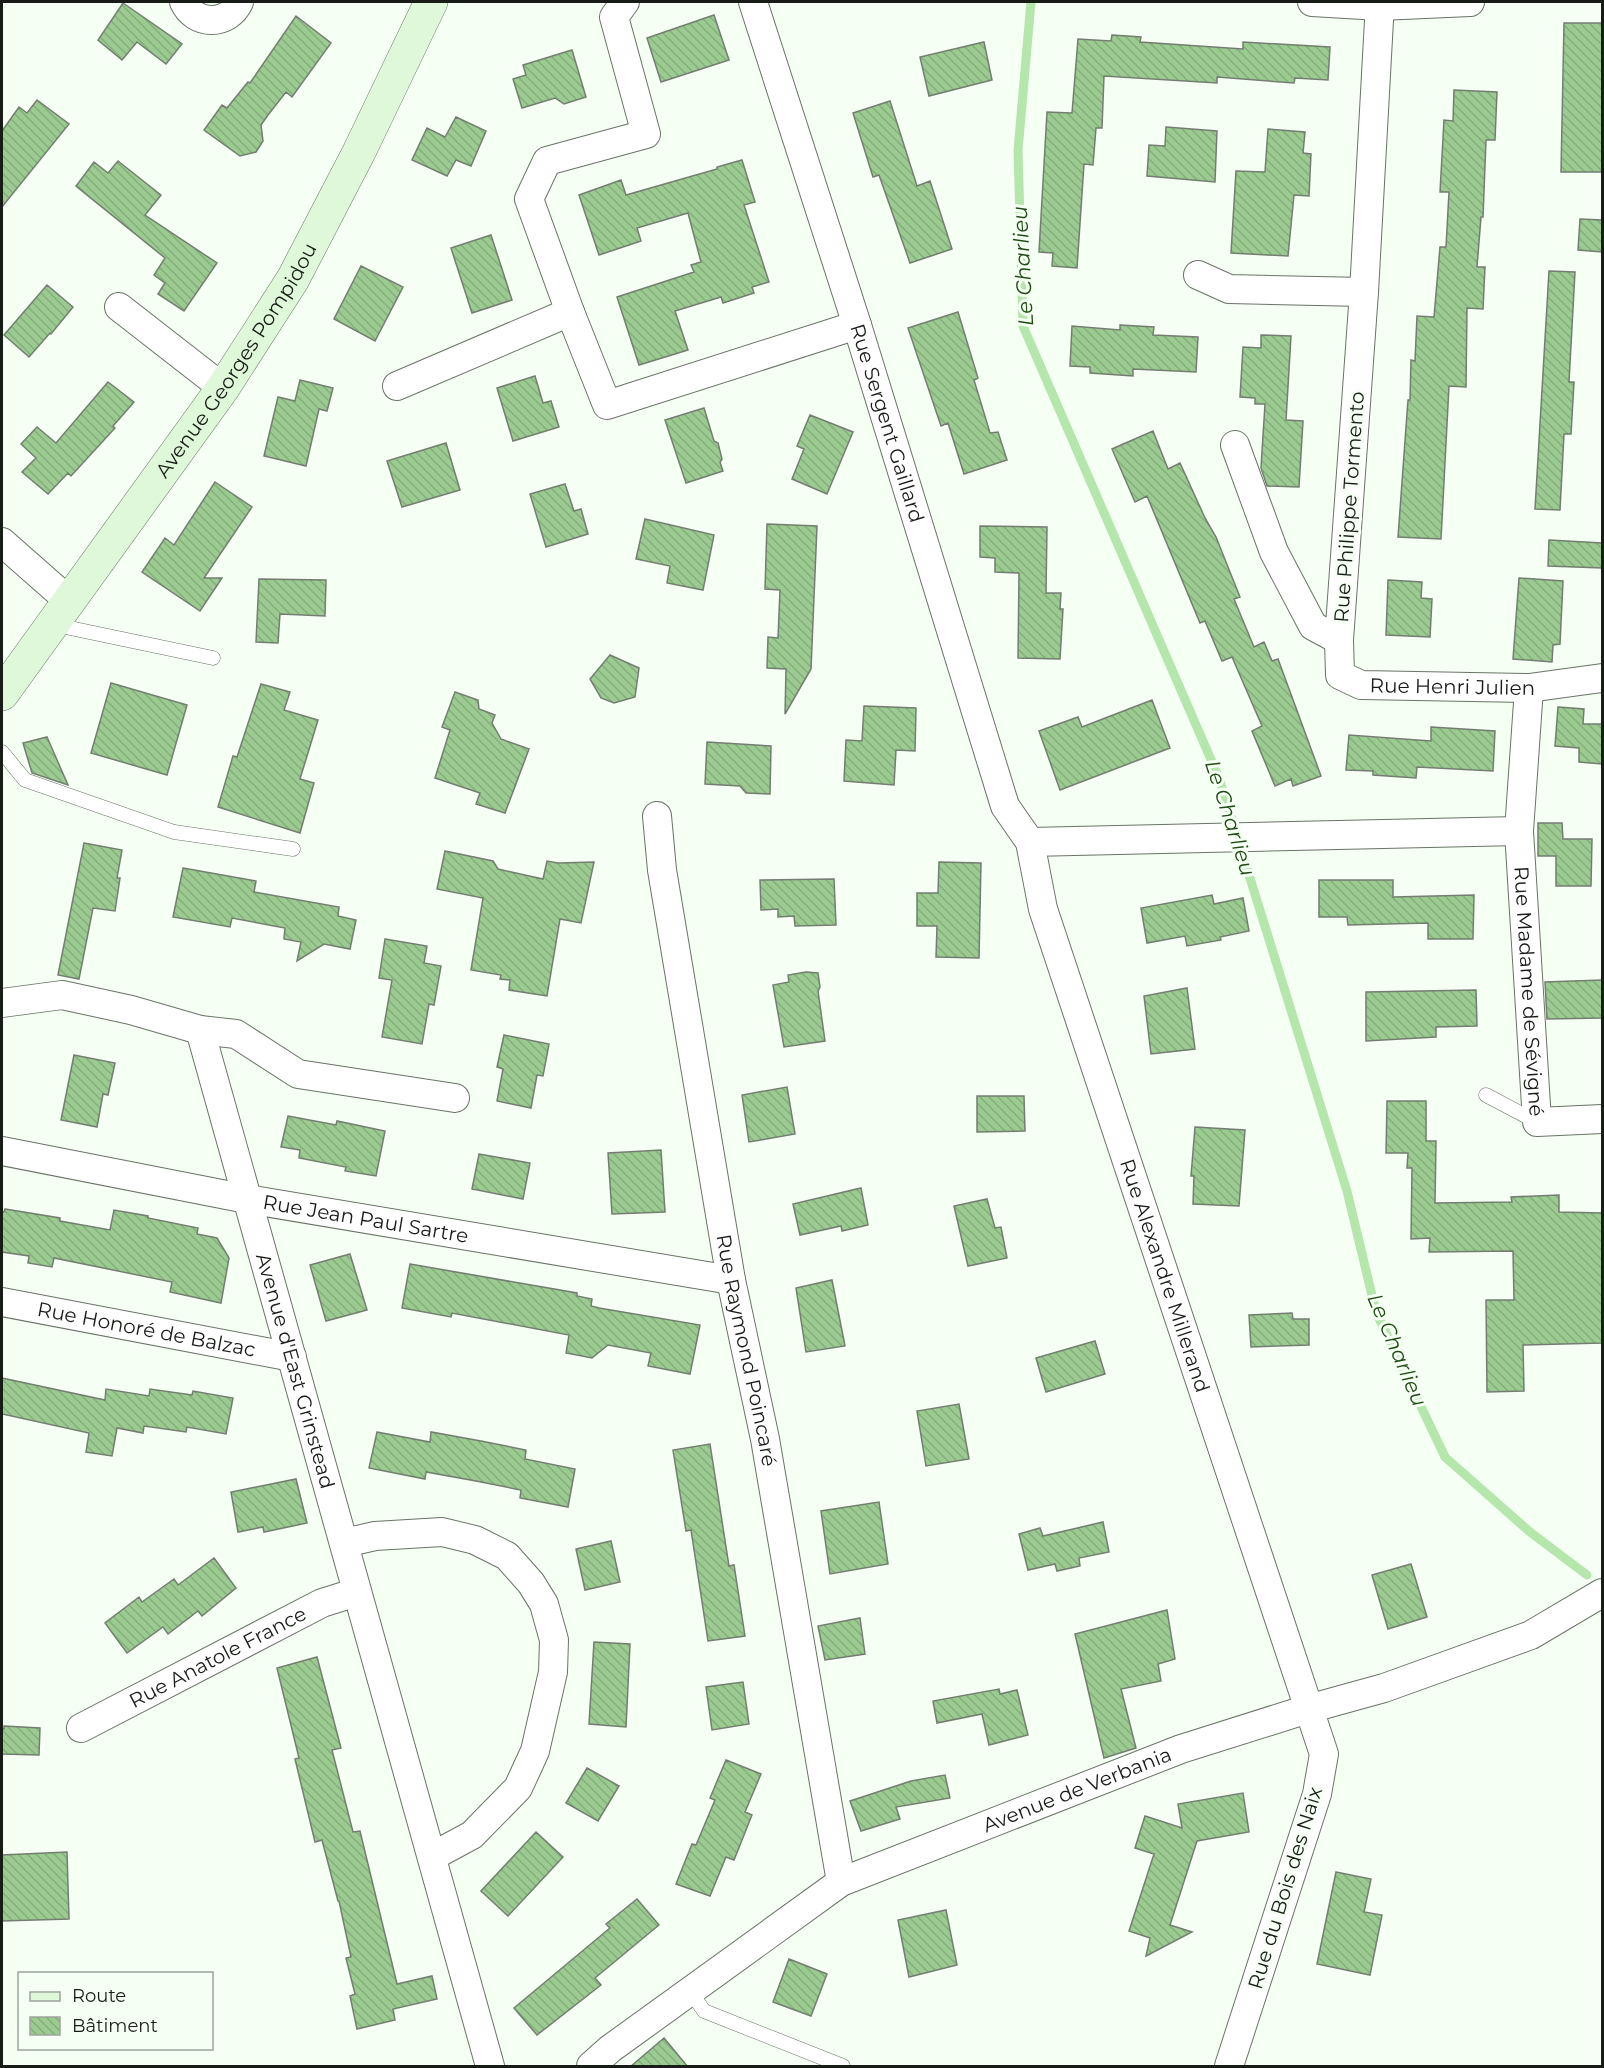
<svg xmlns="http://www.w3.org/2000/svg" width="1604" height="2068" font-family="Montserrat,sans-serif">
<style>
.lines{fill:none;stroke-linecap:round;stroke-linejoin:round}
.stream{stroke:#b5e6ab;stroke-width:9}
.building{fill:url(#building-back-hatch);stroke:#737e71;stroke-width:1.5}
.lane-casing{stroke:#697467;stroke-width:15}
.street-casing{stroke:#697467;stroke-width:30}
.secondary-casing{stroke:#697467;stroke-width:34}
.lane{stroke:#fff;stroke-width:14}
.street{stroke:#fff;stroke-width:28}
.secondary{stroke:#dff8da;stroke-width:33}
.labels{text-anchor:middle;stroke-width:6;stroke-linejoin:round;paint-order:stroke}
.street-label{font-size:20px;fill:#181c17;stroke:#f5fff3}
.water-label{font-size:21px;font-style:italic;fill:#1d4b12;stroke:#f5fff3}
</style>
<defs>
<pattern id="building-back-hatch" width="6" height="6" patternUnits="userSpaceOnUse" patternTransform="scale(1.5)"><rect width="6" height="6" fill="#9bcb91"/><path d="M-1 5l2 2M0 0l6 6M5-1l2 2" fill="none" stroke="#85ae7c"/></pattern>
</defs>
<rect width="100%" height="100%" fill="#f5fff3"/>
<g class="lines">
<path class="stream" d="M 1031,2 L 1018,150 L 1023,326 L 1219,778 L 1347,1191 L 1376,1312 L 1445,1457 L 1530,1532 L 1587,1575"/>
</g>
<path class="building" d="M 123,3 L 182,44 L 166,64 L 137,42 L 122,60 L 98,40 Z
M 714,15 L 729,60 L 661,82 L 647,38 Z
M 296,16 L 331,43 L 292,97 L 286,92 L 268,115 L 261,125 L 263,141 L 256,152 L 240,156 L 204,130 L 222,105 L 227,108 L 248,82 L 250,83 Z
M 1564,23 L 1602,23 L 1602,172 L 1561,172 Z
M 1112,35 L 1141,37 L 1140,42 L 1243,49 L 1243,42 L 1330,47 L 1328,80 L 1295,78 L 1294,83 L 1217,77 L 1217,83 L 1104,76 L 1102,128 L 1096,128 L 1093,165 L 1084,164 L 1077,268 L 1052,266 L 1053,253 L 1039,252 L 1047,112 L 1072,113 L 1078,39 L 1111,41 Z
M 984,42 L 992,80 L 929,96 L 920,57 Z
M 572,50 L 586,97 L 564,104 L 555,98 L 522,108 L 513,79 L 526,75 L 523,65 Z
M 1454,90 L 1497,92 L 1495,140 L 1486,140 L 1483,217 L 1481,217 L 1477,267 L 1485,267 L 1483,309 L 1467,308 L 1466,387 L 1449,386 L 1441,539 L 1398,537 L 1408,400 L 1410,400 L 1411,360 L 1415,361 L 1417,316 L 1434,317 L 1440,247 L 1446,247 L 1449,192 L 1440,192 L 1444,120 L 1453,121 Z
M 37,100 L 69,124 L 2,207 L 2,131 L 19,107 L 27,113 Z
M 890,101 L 917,186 L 930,181 L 952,249 L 910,263 L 879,175 L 873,177 L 853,113 Z
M 456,117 L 486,131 L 471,166 L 456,160 L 447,176 L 412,160 L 427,128 L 445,137 Z
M 1166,127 L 1217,131 L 1215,182 L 1147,176 L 1149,145 L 1165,146 Z
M 1268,129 L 1305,132 L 1303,153 L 1311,154 L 1309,196 L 1294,195 L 1288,256 L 1231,253 L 1236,171 L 1265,172 Z
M 742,160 L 755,202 L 744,205 L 769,282 L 752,287 L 754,293 L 723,303 L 721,297 L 675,311 L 688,350 L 639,365 L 617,297 L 694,272 L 691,265 L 701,262 L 688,213 L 637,228 L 641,241 L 599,255 L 579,195 L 621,180 L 626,195 L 717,169 L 717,167 Z
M 118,161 L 161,195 L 145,215 L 217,263 L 184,311 L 158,294 L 165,283 L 154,275 L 165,258 L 76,186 L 94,162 L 108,173 Z
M 1580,219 L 1602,220 L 1602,252 L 1578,250 Z
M 491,235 L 512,300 L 472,313 L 451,248 Z
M 361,266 L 403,287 L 375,341 L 334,319 Z
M 1549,271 L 1575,272 L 1569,382 L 1574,382 L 1571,434 L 1564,434 L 1560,510 L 1535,509 Z
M 47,285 L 73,307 L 51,334 L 50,333 L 29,357 L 4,335 Z
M 958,312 L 978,378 L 974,380 L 990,433 L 998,432 L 1007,460 L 964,474 L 948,423 L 941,426 L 908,328 Z
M 1120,325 L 1154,327 L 1153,335 L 1198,337 L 1196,372 L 1133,369 L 1133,376 L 1090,373 L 1090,367 L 1070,366 L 1072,326 L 1120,330 Z
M 1261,335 L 1291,336 L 1286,420 L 1303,421 L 1299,487 L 1267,486 L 1261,468 L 1265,404 L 1255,404 L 1255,398 L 1240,397 L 1243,347 L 1261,348 Z
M 535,376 L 543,403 L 551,401 L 559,427 L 513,441 L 497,388 Z
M 300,380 L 333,388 L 327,411 L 319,409 L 306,466 L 264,456 L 278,397 L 295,401 Z
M 108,382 L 134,402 L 113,426 L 115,428 L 71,476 L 68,473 L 48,494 L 22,472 L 36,458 L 21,444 L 37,427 L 56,443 Z
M 704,408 L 714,441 L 718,443 L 722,459 L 720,462 L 723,471 L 686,483 L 665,420 Z
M 810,415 L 853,432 L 827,494 L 792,479 L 804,449 L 797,446 Z
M 1153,431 L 1168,469 L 1180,463 L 1205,518 L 1216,537 L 1240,597 L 1234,599 L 1254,647 L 1264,642 L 1272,661 L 1278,659 L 1321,776 L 1293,786 L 1291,779 L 1275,786 L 1252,731 L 1262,726 L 1232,657 L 1222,661 L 1205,621 L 1200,623 L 1147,496 L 1135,502 L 1112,449 Z
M 446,443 L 460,490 L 402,507 L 387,461 Z
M 215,482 L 252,507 L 204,578 L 222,578 L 200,611 L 142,572 L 165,538 L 174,545 Z
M 565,484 L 574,511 L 581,509 L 588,534 L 546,547 L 530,494 Z
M 645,519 L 714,535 L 703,590 L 667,583 L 670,566 L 636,559 Z
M 767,524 L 817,526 L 811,669 L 785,714 L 786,669 L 767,668 L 768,637 L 778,638 L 780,590 L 765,589 Z
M 980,526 L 1047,527 L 1046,593 L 1061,593 L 1060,609 L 1063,609 L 1060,659 L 1018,658 L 1019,573 L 995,572 L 995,558 L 980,557 Z
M 1549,540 L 1602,543 L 1602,568 L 1548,566 Z
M 1519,578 L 1563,581 L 1560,644 L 1553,645 L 1552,662 L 1513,659 Z
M 259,579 L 326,580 L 325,616 L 280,614 L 278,643 L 256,642 Z
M 1388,580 L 1422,582 L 1421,598 L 1432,599 L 1430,637 L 1386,635 Z
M 610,655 L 639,668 L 635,697 L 614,703 L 601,698 L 590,679 Z
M 111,683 L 187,705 L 167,775 L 91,753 Z
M 261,684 L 290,692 L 284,710 L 318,720 L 300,779 L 314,783 L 300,833 L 218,807 L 233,756 L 237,757 Z
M 455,692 L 478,700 L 479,709 L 495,715 L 492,723 L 501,739 L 529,749 L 505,813 L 476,804 L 480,793 L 435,778 L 450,730 L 442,727 Z
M 1152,700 L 1170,748 L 1060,790 L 1039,731 L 1078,717 L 1082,727 Z
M 864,706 L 916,708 L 915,751 L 896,750 L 894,785 L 844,781 L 846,740 L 862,741 Z
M 1558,707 L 1584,709 L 1583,724 L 1602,724 L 1602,764 L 1579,762 L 1579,748 L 1555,746 Z
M 1431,727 L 1495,731 L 1493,771 L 1417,767 L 1416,778 L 1373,775 L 1373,771 L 1346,770 L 1349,735 L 1431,741 Z
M 47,737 L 68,785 L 32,773 L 23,743 Z
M 707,742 L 771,746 L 770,794 L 746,793 L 740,786 L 705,784 Z
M 1538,823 L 1562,823 L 1563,839 L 1592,839 L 1591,886 L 1556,886 L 1556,856 L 1538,856 Z
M 84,843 L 122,850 L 117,878 L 120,878 L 115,911 L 93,908 L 79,979 L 58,975 Z
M 445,851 L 493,861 L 498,869 L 543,879 L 547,861 L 558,863 L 594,862 L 581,923 L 560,919 L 547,996 L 509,990 L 510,980 L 500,979 L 501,975 L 471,970 L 483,898 L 437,889 Z
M 939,862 L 981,863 L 979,958 L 936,957 L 937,926 L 917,926 L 917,893 L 938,893 Z
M 183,868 L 256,881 L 254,892 L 339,907 L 338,916 L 356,920 L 350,949 L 324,944 L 297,961 L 301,942 L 284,939 L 285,928 L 232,918 L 230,927 L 173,917 Z
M 834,879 L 836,925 L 795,926 L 794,916 L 778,917 L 778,909 L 761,910 L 760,880 Z
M 1319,880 L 1393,880 L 1393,897 L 1474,895 L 1473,939 L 1428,939 L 1428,923 L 1348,925 L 1347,917 L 1319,917 Z
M 1212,895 L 1214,904 L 1243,898 L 1249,931 L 1220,937 L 1221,940 L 1187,946 L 1185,936 L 1147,943 L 1141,908 Z
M 385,939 L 427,946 L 424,963 L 441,966 L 434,1005 L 429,1004 L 422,1044 L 382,1037 L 392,980 L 379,978 Z
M 806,972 L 818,973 L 820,987 L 818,991 L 825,1041 L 784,1047 L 773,985 L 789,982 L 788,975 Z
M 1602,980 L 1602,1018 L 1547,1019 L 1545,982 Z
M 1187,988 L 1195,1049 L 1151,1054 L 1144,996 Z
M 1476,990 L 1477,1026 L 1436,1027 L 1436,1037 L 1366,1041 L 1366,992 Z
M 504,1035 L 549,1044 L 543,1076 L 537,1075 L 531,1108 L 497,1101 L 503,1069 L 497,1067 Z
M 74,1055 L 115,1063 L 108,1095 L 103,1094 L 97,1127 L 61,1120 Z
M 787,1087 L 795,1134 L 749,1142 L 742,1095 Z
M 977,1096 L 1024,1096 L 1025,1131 L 977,1132 Z
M 1387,1101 L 1426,1101 L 1426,1141 L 1436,1141 L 1435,1203 L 1512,1202 L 1511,1197 L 1559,1195 L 1559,1212 L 1602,1213 L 1602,1343 L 1523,1345 L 1524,1391 L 1487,1392 L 1486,1300 L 1514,1300 L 1513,1251 L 1429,1252 L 1430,1238 L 1411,1239 L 1412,1168 L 1407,1168 L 1408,1153 L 1386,1153 Z
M 288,1116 L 336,1125 L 337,1121 L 385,1131 L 376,1176 L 345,1171 L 346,1167 L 299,1158 L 300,1150 L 281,1147 Z
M 1195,1127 L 1245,1130 L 1239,1206 L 1193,1204 L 1194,1176 L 1191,1176 Z
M 661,1150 L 665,1212 L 612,1214 L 608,1153 Z
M 479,1154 L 530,1163 L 523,1199 L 472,1189 Z
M 861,1188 L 868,1225 L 842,1231 L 841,1226 L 800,1235 L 793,1204 Z
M 987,1199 L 995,1228 L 1001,1227 L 1007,1258 L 968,1266 L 954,1206 Z
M 5,1209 L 60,1218 L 60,1221 L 110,1230 L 114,1210 L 148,1216 L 148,1218 L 198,1228 L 197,1234 L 217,1238 L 229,1258 L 221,1303 L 170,1292 L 172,1282 L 54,1258 L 52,1267 L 28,1263 L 29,1256 L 2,1252 L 2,1212 L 4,1212 Z
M 350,1254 L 367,1310 L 326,1321 L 310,1265 Z
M 410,1264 L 577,1293 L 577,1296 L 592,1299 L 591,1306 L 599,1308 L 700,1325 L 690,1374 L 648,1366 L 651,1353 L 608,1345 L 592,1358 L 566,1353 L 569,1335 L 452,1313 L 451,1317 L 402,1308 Z
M 832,1280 L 845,1346 L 806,1352 L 796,1288 Z
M 1292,1313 L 1293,1319 L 1309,1319 L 1309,1345 L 1251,1347 L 1249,1315 Z
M 1095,1341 L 1105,1374 L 1046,1392 L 1036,1358 Z
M 2,1378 L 105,1400 L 106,1389 L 149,1396 L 150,1389 L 192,1395 L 193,1391 L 233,1398 L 226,1434 L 187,1427 L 186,1432 L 144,1426 L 143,1433 L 117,1428 L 112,1456 L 86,1452 L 89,1433 L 2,1414 Z
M 959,1404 L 969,1459 L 926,1466 L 917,1411 Z
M 377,1432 L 430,1442 L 431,1432 L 481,1441 L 526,1450 L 525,1459 L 575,1469 L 568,1507 L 520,1498 L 521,1490 L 476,1481 L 426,1472 L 425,1479 L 369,1468 Z
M 710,1444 L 729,1566 L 734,1565 L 745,1636 L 708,1641 L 691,1530 L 686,1531 L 673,1450 Z
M 296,1479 L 307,1523 L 264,1532 L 263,1527 L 238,1532 L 231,1492 Z
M 879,1502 L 888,1564 L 830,1574 L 821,1511 Z
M 1103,1522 L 1109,1552 L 1079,1558 L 1080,1566 L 1057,1571 L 1055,1564 L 1028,1570 L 1019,1534 L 1040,1528 L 1043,1536 Z
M 611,1541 L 620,1582 L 585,1590 L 576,1549 Z
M 214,1558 L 236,1588 L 202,1616 L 198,1611 L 168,1634 L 163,1627 L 127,1653 L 105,1623 L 139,1597 L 142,1602 L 174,1579 L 178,1585 Z
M 1411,1564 L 1427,1617 L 1388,1629 L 1372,1575 Z
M 1167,1610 L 1175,1659 L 1158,1664 L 1161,1681 L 1121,1689 L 1136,1748 L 1104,1758 L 1075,1634 Z
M 860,1618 L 865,1654 L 825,1660 L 818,1626 Z
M 594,1642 L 630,1644 L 626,1727 L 589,1724 Z
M 317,1657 L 341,1748 L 332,1750 L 353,1832 L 360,1831 L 397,1984 L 432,1976 L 437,1999 L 393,2009 L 395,2020 L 357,2029 L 350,1996 L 355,1994 L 346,1958 L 351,1957 L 339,1901 L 338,1901 L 322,1840 L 315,1842 L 295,1759 L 299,1758 L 277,1668 Z
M 743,1682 L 749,1724 L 712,1730 L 706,1687 Z
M 999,1689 L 1000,1694 L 1017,1690 L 1028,1735 L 989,1745 L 982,1714 L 937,1723 L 933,1701 Z
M 4,1726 L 40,1728 L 39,1755 L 2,1754 L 2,1729 L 4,1729 Z
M 726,1760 L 761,1774 L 745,1812 L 752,1815 L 734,1860 L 726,1857 L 710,1896 L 676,1884 L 692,1844 L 696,1845 L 715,1800 L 710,1798 Z
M 587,1768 L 619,1786 L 598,1821 L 566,1803 Z
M 945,1775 L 950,1798 L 896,1807 L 900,1819 L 861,1831 L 850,1801 L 911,1781 Z
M 1243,1793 L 1249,1832 L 1197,1841 L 1170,1925 L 1192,1932 L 1146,1956 L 1150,1938 L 1129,1931 L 1154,1854 L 1135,1848 L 1145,1816 L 1182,1828 L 1178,1804 Z
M 536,1832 L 563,1857 L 508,1916 L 481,1891 Z
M 67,1852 L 69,1919 L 2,1921 L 2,1855 Z
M 1336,1872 L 1371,1879 L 1364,1912 L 1382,1915 L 1370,1975 L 1317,1964 Z
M 637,1899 L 659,1925 L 595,1978 L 601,1985 L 537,2035 L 514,2008 L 610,1928 L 606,1924 Z
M 946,1910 L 957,1965 L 909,1977 L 898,1920 Z
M 789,1959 L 827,1974 L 811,2016 L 773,2002 Z
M 664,2038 L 688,2067 L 630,2067 Z"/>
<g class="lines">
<g class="lane-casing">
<path id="lane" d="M 56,619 L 70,628 L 213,658
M 2,752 L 25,780 L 174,832 L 293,849
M 1486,1095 L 1537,1122
M 690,1991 L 704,2011 L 843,2066"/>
</g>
<g class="street-casing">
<g id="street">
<path d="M 184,2 C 195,26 228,26 239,2"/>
<path d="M 625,2 L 614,17 L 646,134 L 547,161 L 529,199 L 570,312 L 607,405 L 857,325"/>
<path id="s1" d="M 753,2 L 857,325 L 1005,806 L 1030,842 L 1043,909 L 1324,1754 L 1317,1794 L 1229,2066"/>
<path d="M 1312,2 L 1380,6 L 1470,2"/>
<path id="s2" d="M 1380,2 L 1364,292 L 1339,640 L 1340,675 L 1361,685 L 1529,688 L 1602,678"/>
<path d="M 1198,275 L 1229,289 L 1364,292"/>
<path d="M 119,307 L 223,388"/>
<path d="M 397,386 L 570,312"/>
<path d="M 1235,445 L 1274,552 L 1313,626 L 1339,640"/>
<path d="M 2,542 L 69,601"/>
<path id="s3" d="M 1529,688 L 1519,831 L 1537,1122 L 1602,1119"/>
<path id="s4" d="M 657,816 L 662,870 L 731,1280 L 765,1439 L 841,1882"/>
<path d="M 1030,842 L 1519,831"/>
<path d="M 2,1003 L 62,995 L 131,1010 L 200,1030 L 236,1034 L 298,1074 L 455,1098"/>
<path id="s5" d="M 200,1030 L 490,2066"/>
<path id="s6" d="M 2,1151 L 247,1199 L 731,1280"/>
<path id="s7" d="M 2,1302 L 292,1357"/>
<path d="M 344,1543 L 375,1536 L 442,1532 L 475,1540 L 507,1556 L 531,1583 L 544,1604 L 554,1640 L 553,1672 L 535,1751 L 518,1788 L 472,1835 L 433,1856"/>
<path id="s8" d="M 81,1728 L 322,1603 L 357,1592"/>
<path id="s9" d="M 591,2066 L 610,2049 L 841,1882 L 1181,1749 L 1308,1709 L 1384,1688 L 1531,1635 L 1602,1593"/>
</g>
</g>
<g class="secondary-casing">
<g id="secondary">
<path id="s10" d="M 2,694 L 223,388 L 293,279 L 359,152 L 431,2"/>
</g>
</g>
<use href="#lane" class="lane"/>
<use href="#street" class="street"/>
<use href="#secondary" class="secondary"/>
</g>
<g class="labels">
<g class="street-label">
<text dy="7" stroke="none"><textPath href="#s10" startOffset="408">Avenue Georges Pompidou</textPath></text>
<text dy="7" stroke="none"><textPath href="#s1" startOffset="442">Rue Sergent Gaillard</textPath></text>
<text transform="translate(1349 507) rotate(-86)" y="7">Rue Philippe Tormento</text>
<text dy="7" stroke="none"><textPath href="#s2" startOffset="789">Rue Henri Julien</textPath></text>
<text dy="7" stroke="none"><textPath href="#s3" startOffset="304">Rue Madame de Sévigné</textPath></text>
<text dy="7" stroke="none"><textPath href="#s6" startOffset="370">Rue Jean Paul Sartre</textPath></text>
<text dy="7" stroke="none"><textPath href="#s1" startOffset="1341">Rue Alexandre Millerand</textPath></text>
<text dy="7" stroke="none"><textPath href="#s7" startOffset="147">Rue Honoré de Balzac</textPath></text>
<text dy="7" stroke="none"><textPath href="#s4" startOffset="542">Rue Raymond Poincaré</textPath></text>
<text dy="7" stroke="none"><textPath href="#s5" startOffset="354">Avenue d'East Grinstead</textPath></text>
<text dy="7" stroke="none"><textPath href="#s8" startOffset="154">Rue Anatole France</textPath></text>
<text dy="7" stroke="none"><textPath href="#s9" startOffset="564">Avenue de Verbania</textPath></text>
<text transform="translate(1285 1888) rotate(-73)" y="7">Rue du Bois des Naix</text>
</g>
<g class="water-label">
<text transform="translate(1023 266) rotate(-93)" y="7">Le Charlieu</text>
<text transform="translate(1230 818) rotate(72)" y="7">Le Charlieu</text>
<text transform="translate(1397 1350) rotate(67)" y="7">Le Charlieu</text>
</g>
</g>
<rect width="1604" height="2068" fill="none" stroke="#181c17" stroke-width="6"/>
<rect x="18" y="1972" width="195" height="78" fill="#f5fff3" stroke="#9da49b" stroke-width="1.5"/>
<rect x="30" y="1992" width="30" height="9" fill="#dff8da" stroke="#9da49b" stroke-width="1.5"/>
<text x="72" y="2002" font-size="18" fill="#181c17">Route</text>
<rect x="30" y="2017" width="30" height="18" fill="url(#building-back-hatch)" stroke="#9da49b" stroke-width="1.5"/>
<text x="72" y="2032" font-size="18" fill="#181c17">Bâtiment</text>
</svg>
